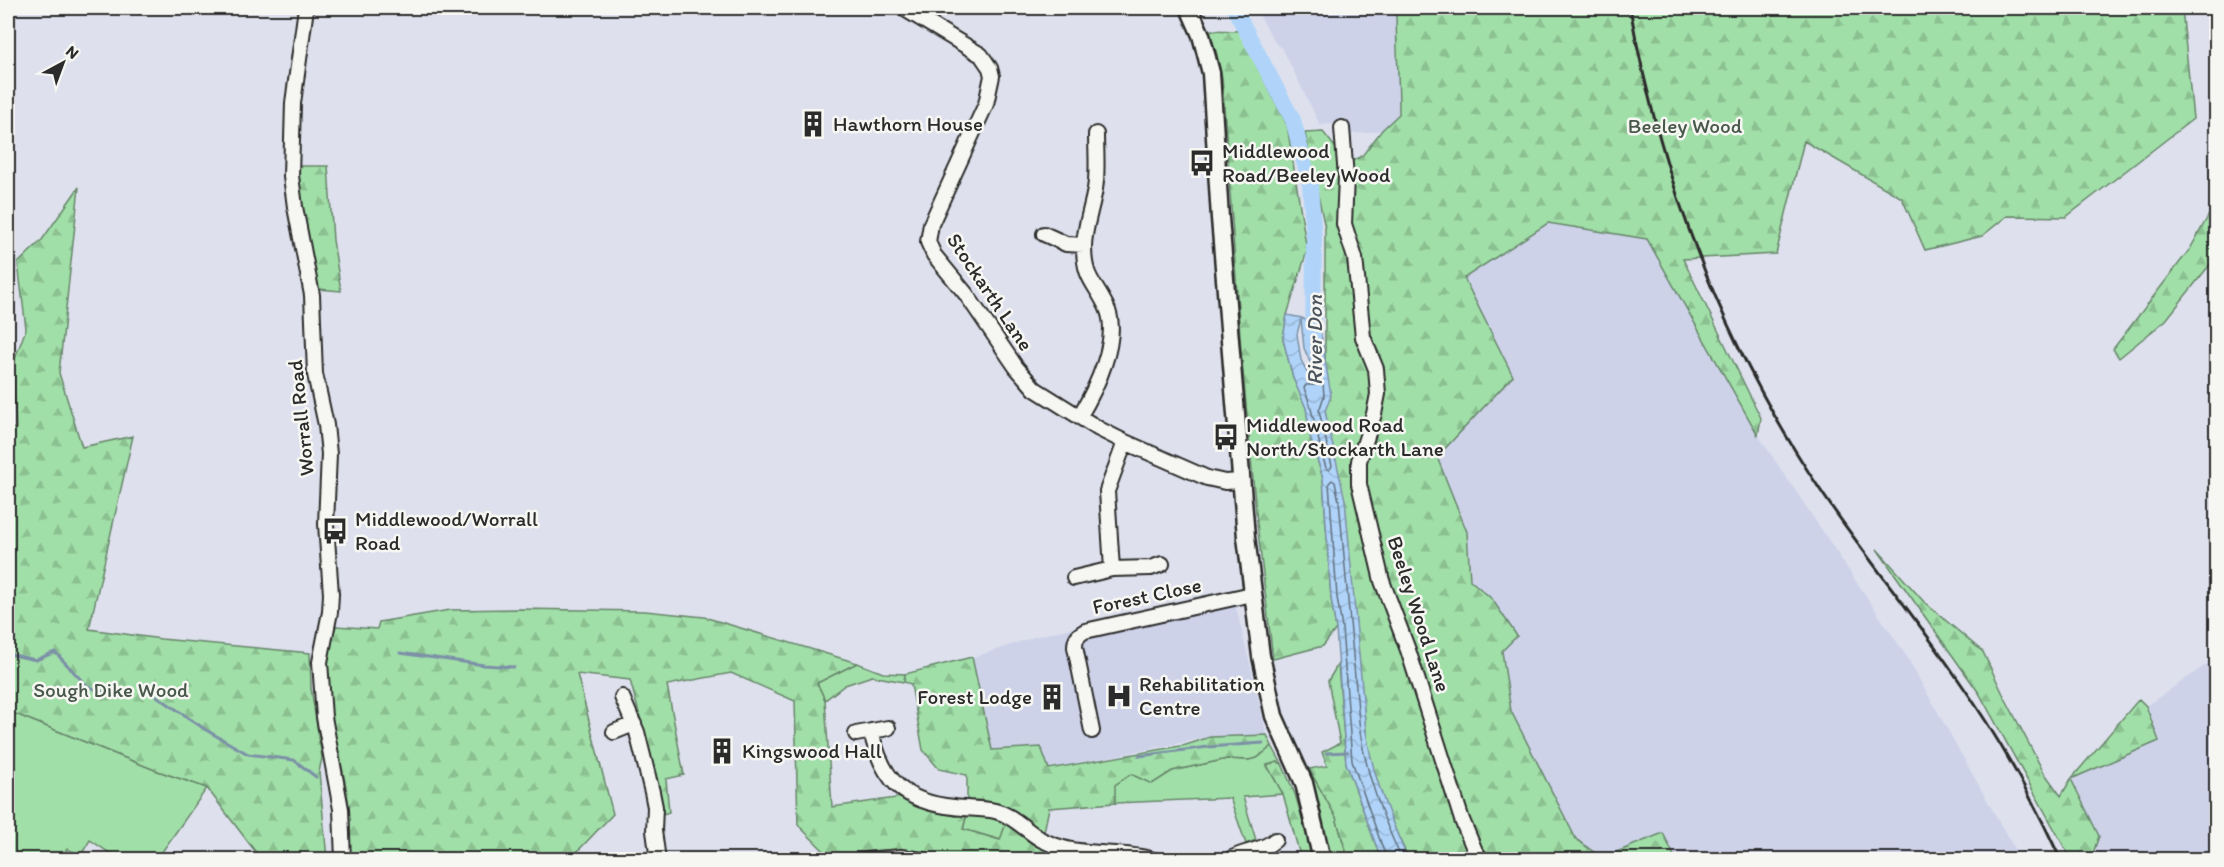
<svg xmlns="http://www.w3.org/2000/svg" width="2224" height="867" font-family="Itim,sans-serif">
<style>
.built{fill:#cdd2e9}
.grass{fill:#a1dfa8;stroke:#66856a;stroke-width:1.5}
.forest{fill:url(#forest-firs);stroke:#66856a;stroke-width:1.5}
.water{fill:url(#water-waves);stroke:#7b90a7;stroke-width:1.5;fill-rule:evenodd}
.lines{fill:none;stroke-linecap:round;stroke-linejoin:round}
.shore{stroke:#606f7d;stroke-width:1.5}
.stream{stroke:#7b90a7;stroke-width:3}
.river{stroke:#b0d4f9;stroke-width:16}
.minor-casing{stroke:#2b2b2b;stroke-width:18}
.major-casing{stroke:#2b2b2b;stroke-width:21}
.minor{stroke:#f6f6f2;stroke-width:14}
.major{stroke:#f6f6f2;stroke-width:16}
.rail{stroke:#2b2b2b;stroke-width:3}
.labels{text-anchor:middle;stroke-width:5;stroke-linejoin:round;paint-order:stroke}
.poi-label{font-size:21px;fill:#2b2b2b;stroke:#f6f6f2;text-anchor:start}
.park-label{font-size:21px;fill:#48584a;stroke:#f6f6f2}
.street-label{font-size:21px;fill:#2b2b2b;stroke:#f6f6f2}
.water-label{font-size:22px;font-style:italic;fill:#4c555e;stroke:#f6f6f2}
</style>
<defs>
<pattern id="forest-firs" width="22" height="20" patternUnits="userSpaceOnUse" patternTransform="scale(1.5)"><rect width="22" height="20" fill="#a1dfa8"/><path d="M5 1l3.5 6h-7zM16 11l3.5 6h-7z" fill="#8bc091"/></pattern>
<pattern id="water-waves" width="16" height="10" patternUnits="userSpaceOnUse" patternTransform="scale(1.5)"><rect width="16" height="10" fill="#b0d4f9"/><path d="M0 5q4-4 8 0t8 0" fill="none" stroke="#98b6d6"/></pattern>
</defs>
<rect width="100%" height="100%" fill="#dee1ed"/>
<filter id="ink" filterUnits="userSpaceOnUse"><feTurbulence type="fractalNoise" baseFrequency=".0167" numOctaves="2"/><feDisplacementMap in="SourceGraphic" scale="12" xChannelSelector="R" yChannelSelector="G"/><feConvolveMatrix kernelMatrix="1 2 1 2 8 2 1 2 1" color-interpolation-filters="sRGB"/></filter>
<g filter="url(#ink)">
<path class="built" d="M 1255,8 L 1396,8 L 1396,49 L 1399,85 L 1399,114 L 1382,130 L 1366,133 L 1346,134 L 1344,123 L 1320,125 L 1282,48 L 1276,44 Z
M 1548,223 L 1647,239 L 1758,435 L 1907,657 L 2020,859 L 1676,859 L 1663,833 L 1602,858 L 1576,839 L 1511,711 L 1492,599 L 1470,580 L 1467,532 L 1437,457 L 1513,376 L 1464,278 Z
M 1232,590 L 1267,735 L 1210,737 L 1048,769 L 1041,747 L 992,750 L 972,658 L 1037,636 Z
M 2216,658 L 2216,859 L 2091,859 L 2099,836 L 2071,779 L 2159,741 L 2146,706 Z"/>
<path class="grass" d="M 857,663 L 883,673 L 905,674 L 904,682 L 872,676 L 845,685 L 825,700 L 817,683 Z
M 8,711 L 155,770 L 207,788 L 157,859 L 114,859 L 114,856 L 90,840 L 81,855 L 67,849 L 61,859 L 8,859 Z
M 1272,746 L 1282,764 L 1278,762 L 1267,766 L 1283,794 L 1243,797 L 1256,840 L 1246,844 L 1230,798 L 1115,803 L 1114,785 L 1131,774 L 1152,784 L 1172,771 L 1227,759 L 1248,760 L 1257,758 Z
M 1302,767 L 1309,769 L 1336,817 L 1348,859 L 1327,859 Z
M 967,814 L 989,815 L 1006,823 L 1001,840 L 963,829 Z"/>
<path class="forest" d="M 1396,8 L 2182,8 L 2193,119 L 2066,217 L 2007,216 L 1982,236 L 1925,250 L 1902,198 L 1804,141 L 1776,254 L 1683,259 L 1761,418 L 1758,435 L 1647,239 L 1548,223 L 1464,278 L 1513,376 L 1437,457 L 1467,532 L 1470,580 L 1492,599 L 1517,636 L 1502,651 L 1511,711 L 1576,839 L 1602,858 L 1663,833 L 1676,860 L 1409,859 L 1390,819 L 1371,765 L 1366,732 L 1354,610 L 1325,411 L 1325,228 L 1305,133 L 1323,132 L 1348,163 L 1362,156 L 1382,130 L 1399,114 C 1399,79 1396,43 1396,8 Z
M 1207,30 L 1239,31 L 1287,125 L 1307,251 L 1287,315 L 1283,339 L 1293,378 L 1306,407 L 1311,440 L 1323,478 L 1331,598 L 1336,629 L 1323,646 L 1273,659 L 1257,523 L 1241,350 L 1222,77 L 1216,51 Z
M 298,166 L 328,166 L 333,240 L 341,291 L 318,289 L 303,211 Z
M 79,187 L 59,373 L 82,447 L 133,436 L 89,629 L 161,639 L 310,653 L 311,688 L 322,758 L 319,772 L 327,859 L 261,859 L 207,788 L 155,770 L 8,711 L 8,427 L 16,429 L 13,364 L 26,329 L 18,263 L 42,240 Z
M 2216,202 L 2216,257 L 2166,320 L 2119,358 L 2113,349 L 2190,249 Z
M 1877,549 L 1925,603 L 1983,652 L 2003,694 L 2043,771 L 2061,796 L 2071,779 L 2139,699 L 2146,706 L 2159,741 L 2071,779 L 2099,836 L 2091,859 L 2071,859 L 1979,693 Z
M 519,609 L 645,611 L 704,617 L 857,663 L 817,683 L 825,700 L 832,807 L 903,797 L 929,811 L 956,816 L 967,814 L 963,829 L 1000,840 L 1006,823 L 1046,849 L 1059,854 L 1056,860 L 905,859 L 904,850 L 880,850 L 829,856 L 798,825 L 795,701 L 731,673 L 667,685 L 684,775 L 666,779 L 669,812 L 663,814 L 652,761 L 630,680 L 577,674 L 613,814 L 571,858 L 564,860 L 349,859 C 349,843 351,825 349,808 C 343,748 312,686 336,626 L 377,629 L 379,622 L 450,610 Z
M 972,657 L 992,750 L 1041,747 L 1049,769 L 1186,745 L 1210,737 L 1267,735 L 1272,746 L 1257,758 L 1248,760 L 1227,759 L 1172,771 L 1152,784 L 1131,774 L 1115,785 L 1115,803 L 1049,808 L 1044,832 C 1014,811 1006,800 967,800 L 967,775 L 939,769 L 923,750 L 911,684 L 904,682 L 905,674 Z
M 1338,664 L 1346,763 L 1381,859 L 1348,859 L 1336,817 L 1309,769 L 1327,766 L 1322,752 L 1340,743 L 1328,681 Z
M 1278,762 L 1282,764 L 1295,794 L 1314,859 L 1301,859 L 1283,794 L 1267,765 Z"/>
<path class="water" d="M 1287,315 L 1302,318 L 1320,328 L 1331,396 L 1325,411 L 1345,500 L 1366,732 C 1373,777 1390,818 1408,859 L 1381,859 L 1346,763 L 1336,629 L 1331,598 L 1323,478 L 1311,440 L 1306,408 L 1293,378 L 1283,339 ZM 1301,319 L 1304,348 L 1313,369 L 1312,383 L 1301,360 L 1297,334 Z"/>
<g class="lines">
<path class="shore" d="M 1320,381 L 1323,383 L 1324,396 L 1319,411 L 1332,466 L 1329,470 L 1326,468 C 1317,440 1315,414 1304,388 L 1306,385 L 1313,385 Z
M 1387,860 L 1352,761 L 1342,628 L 1337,597 L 1329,483 L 1332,480 L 1335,482 L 1339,501 L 1360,732 C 1367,777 1383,818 1402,860"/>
<path class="stream" d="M 400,653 L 484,665 L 514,667
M 8,654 L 36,660 L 55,652 L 87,686 L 103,692
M 151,692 L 206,730 L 248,754 L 294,760 L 316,777
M 1326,753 L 1348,752
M 1139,756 L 1208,747 L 1263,743"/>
<path class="river" d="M 1234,8 L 1293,120 L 1310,185 L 1314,239 L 1313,347"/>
<g class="minor-casing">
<path id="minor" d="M 306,8 L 293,103 L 291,176 L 295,207 L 312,295 L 315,374 L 326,425 L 329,454 L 326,524 L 331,594 L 330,612 L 320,662 L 324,717 L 341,809 L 343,860
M 903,8 L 981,55 L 990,68 L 992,76 L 986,104 L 931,224 L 928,242 L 934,255 L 966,294 L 1016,367 L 1035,389 L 1099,429 L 1125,442 L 1207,478 L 1225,482 L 1242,481
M 1342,128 L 1346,177 L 1344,224 L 1355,258 L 1363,337 L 1376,369 L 1378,394 L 1374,414 L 1359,461 L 1359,484 L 1382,581 L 1408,650 L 1462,820 L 1475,851 L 1482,860
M 1044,234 L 1066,244 L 1084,245
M 1079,417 C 1095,391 1122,337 1106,306 C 1094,281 1084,279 1084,247 C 1084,228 1092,208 1095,189 C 1098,171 1096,153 1096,134
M 1112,569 L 1107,491 L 1125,442
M 1074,578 L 1112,569 L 1151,568 L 1162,564
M 622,697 L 637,732 L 652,792 L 655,807 L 654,831 L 658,860
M 871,731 C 882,780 903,802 954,807 C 967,809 982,808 995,811 C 1013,815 1026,831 1042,840 C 1048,843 1056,846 1063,848 C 1093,856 1124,851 1154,860
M 1092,731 L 1075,647 C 1075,638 1078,635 1085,631 L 1252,594
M 614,732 L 634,724
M 856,734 L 888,728
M 868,860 L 901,857 L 923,860
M 1229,860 C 1244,850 1262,852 1275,840"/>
</g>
<g class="major-casing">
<path id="major" d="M 1189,8 L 1201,35 L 1211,73 L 1220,218 L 1246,537 L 1261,656 L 1274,716 L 1304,783 L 1322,860"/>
</g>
<use href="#minor" class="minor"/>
<use href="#major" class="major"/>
<path class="rail" d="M 1630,8 C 1661,180 1723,345 1821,491 C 1863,554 1912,612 1955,675 C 1996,733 2031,795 2061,860"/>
</g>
</g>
<defs>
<g id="building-bare" transform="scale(2.07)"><path d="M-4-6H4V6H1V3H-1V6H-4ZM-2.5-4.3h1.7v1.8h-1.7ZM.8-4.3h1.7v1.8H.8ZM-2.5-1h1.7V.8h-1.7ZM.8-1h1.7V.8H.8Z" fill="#2b2b2b" stroke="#f6f6f2" stroke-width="2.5" paint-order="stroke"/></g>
<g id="bus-bare" transform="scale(2.07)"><path d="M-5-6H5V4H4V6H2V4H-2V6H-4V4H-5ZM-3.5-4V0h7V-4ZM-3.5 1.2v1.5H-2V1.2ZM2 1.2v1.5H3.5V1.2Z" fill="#2b2b2b" stroke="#f6f6f2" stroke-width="2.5" paint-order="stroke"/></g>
<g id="hospital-bare" transform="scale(2.07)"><path d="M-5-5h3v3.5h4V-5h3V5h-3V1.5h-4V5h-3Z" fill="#2b2b2b" stroke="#f6f6f2" stroke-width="2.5" paint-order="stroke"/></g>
</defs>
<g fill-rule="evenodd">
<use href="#building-bare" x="813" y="124"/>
<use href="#bus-bare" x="1202" y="163"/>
<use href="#bus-bare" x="1226" y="437"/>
<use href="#bus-bare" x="335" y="531"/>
<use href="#hospital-bare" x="1119" y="696"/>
<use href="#building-bare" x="1052" y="697"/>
<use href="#building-bare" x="722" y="751"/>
</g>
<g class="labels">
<g class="poi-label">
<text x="833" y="131">Hawthorn House</text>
<text x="1222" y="158">Middlewood<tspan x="1222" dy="24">Road/Beeley Wood</tspan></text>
<text x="1246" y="432">Middlewood Road<tspan x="1246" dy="24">North/Stockarth Lane</tspan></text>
<text x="355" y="526">Middlewood/Worrall<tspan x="355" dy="24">Road</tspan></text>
<text x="1139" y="691">Rehabilitation<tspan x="1139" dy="24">Centre</tspan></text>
<text x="1032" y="704" text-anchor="end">Forest Lodge</text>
<text x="742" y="758">Kingswood Hall</text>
</g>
<g class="park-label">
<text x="1685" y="133">Beeley Wood</text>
<text x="111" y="697">Sough Dike Wood</text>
</g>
<g class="street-label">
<text transform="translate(990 292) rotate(56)" y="7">Stockarth Lane</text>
<text transform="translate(301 418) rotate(-96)" y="7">Worrall Road</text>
<text transform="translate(1147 596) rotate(-12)" y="7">Forest Close</text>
<text transform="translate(1419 614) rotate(72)" y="7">Beeley Wood Lane</text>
</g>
<g class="water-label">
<text transform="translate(1314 340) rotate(-90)" y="8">River Don</text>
</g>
</g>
<rect width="2224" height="867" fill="none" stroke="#f6f6f2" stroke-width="30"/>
<rect x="15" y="15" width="2194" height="837" fill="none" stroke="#2b2b2b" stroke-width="2" filter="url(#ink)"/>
<g transform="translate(63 63) rotate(41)" stroke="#f6f6f2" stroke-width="4.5" paint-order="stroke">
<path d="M0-4.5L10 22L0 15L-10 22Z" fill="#2b2b2b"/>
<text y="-9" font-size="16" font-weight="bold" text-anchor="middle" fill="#2b2b2b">N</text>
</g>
</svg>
